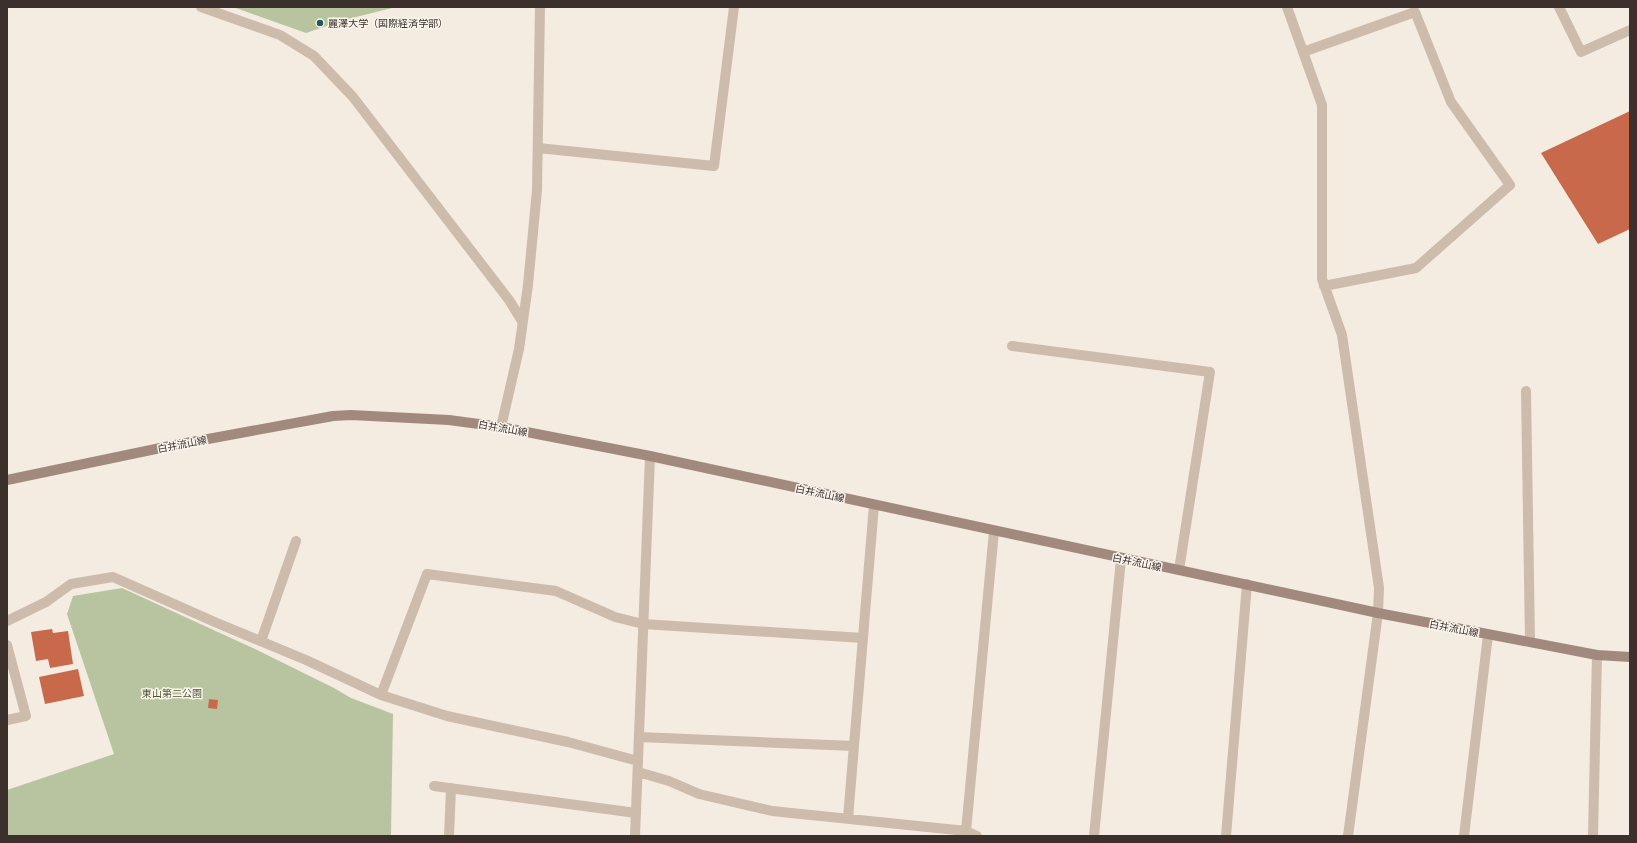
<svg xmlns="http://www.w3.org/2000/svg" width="1637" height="843" font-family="'Public Sans','Noto Sans JP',sans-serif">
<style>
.green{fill:#b8c4a0}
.building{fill:#c8694b}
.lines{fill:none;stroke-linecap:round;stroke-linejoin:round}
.service{stroke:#cdbbac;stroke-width:10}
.minor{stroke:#cdbbac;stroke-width:10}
.secondary{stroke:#a18a7d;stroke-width:10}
.poi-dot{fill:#1f5a5e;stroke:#fbf5ee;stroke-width:1.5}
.labels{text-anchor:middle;stroke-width:3;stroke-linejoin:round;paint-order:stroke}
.poi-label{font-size:10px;fill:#3b302b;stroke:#fbf5ee;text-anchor:start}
.street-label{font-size:10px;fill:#3b302b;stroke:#fbf5ee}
.park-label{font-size:10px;fill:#4a5a2e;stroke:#fbf5ee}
</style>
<rect width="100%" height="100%" fill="#f4ebe1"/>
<path class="green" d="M 233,7 L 396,7 L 344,20 L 306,33 Z
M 122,588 L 257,650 L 334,688 L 351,698 L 393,714 L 391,836 L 7,836 L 7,790 L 114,754 L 67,614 L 73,596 Z"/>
<path class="building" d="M 1630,111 L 1630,229 L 1598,244 L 1541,153 Z
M 52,629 L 53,633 L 68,631 L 73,664 L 50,668 L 48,659 L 36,661 L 31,632 Z
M 78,669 L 84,696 L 45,704 L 39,677 Z
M 209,699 L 218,700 L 217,709 L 208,708 Z"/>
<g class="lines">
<path class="service" d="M 1526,391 L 1530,641
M 261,641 L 296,541
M 434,786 L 636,813
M 449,836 L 451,788"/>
<path class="minor" d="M 201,7 L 280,35 L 314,56 L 353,97 L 509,300 L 522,321
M 1287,7 L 1322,105 L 1322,279 L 1342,335 L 1379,588 L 1378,613 L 1348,836
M 1559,7 L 1581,52 L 1630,30
M 1303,52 L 1415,12 L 1451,102 L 1510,185 L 1416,268 L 1324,286
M 538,148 L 714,166 L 734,7
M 1012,346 L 1210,372 L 1179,570
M 501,427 L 519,349 L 528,285 L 537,190 L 540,7
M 7,621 L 46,602 L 71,584 L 113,577 L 217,623 L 306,660 L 381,695 L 447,716 L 568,742 L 638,761
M 7,645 L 26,716 L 7,720
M 381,695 L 427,574 L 556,591 L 615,617 L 643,624 L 863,638
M 639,737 L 854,746
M 638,772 L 669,781 L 699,794 L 772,811 L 966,831 L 977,836
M 848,818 L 874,505
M 966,831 L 994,531
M 635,836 L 650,456
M 1094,836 L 1121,559
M 1226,836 L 1247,584
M 1464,836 L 1488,635
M 1593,836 L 1597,655"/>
<path class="secondary" d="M 7,480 L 170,446 L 333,416 L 351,415 L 449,420 L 501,427 L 650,456 L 1378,613 L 1597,655 L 1630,657"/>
</g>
<circle class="poi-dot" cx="320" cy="23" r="4"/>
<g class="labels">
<g class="poi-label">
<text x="328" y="27">麗澤大学（国際経済学部）</text>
</g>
<g class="street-label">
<text transform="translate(503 428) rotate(10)" y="4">白井流山線</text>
<text transform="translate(182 444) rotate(-11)" y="4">白井流山線</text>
<text transform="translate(820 493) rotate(12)" y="4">白井流山線</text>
<text transform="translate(1137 562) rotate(12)" y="4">白井流山線</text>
<text transform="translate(1454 628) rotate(11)" y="4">白井流山線</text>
</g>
<g class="park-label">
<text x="172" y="697">東山第二公園</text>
</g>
</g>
<rect width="1637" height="843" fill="none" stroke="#3b302b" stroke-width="16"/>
</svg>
